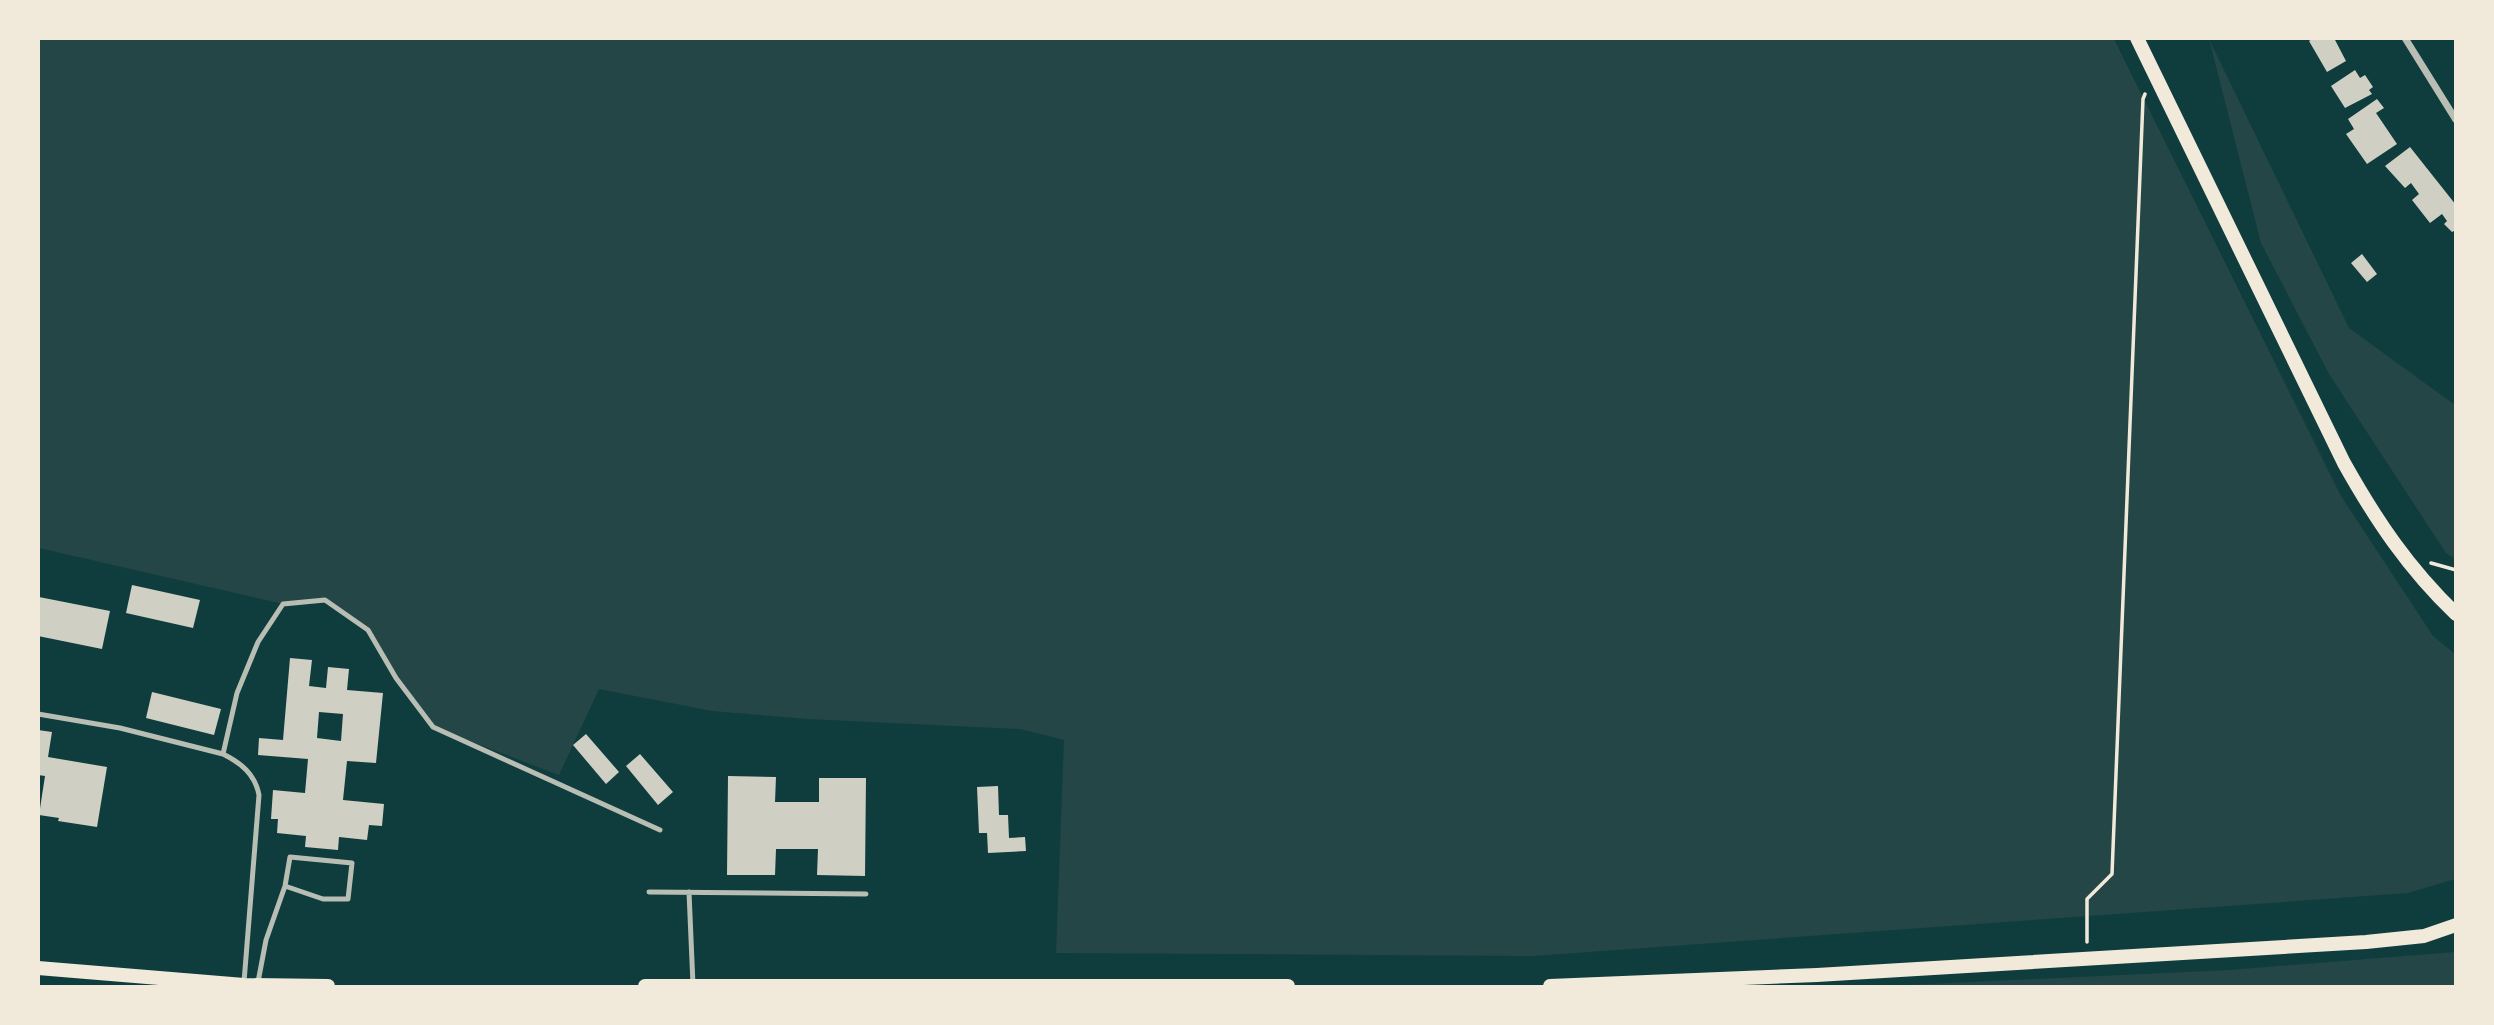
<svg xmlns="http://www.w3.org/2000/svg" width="2494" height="1025" font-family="Roboto,sans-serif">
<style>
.green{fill:#244646}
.building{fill:#cfcfc3;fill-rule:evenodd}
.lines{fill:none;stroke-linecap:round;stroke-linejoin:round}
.path{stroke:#f1e9da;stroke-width:3.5}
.service{stroke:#b8beb3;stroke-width:5}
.minor{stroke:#b8beb3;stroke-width:7}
.secondary{stroke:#f1e9da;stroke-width:14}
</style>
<rect width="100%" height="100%" fill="#0f3d3e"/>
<path class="green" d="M 39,39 L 2114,39 L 2341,496 L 2433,636 L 2455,654 L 2455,879 L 2408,893 L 1533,956 L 1056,953 L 1064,740 L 1020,729 L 808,719 L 712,711 L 599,689 L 559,775 L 433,727 L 396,678 L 368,630 L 325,600 L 283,604 L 39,548 Z
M 2209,39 L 2349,328 L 2455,405 L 2455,559 L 2446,553 L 2329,374 L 2261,243 Z
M 2455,952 L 2455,986 L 1885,986 L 2230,970 Z"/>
<path class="building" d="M 2313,38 L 2334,38 L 2346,61 L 2327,72 L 2309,41 Z
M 2355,70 L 2360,78 L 2365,75 L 2373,87 L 2369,90 L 2372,94 L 2345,108 L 2331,86 Z
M 2377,99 L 2384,108 L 2376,113 L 2397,144 L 2367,164 L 2346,134 L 2354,129 L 2348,119 Z
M 2410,147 L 2456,205 L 2456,232 L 2454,231 L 2452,232 L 2444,224 L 2447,221 L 2442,214 L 2430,223 L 2412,200 L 2419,194 L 2411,183 L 2405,188 L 2385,166 Z
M 2362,254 L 2377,274 L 2367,282 L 2351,263 Z
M 132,585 L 200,600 L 193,628 L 126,613 Z
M 39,597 L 110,611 L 102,649 L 38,636 Z
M 290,658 L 312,660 L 309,686 L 326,688 L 328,667 L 349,669 L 347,690 L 383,693 L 376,763 L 347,761 L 343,800 L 384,804 L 382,826 L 369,825 L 367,840 L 339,837 L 338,850 L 305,847 L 306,836 L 277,833 L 278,819 L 271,819 L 273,790 L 305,793 L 308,759 L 258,755 L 259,738 L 283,740 ZM 319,712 L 343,714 L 341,741 L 317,738 Z
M 152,692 L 221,709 L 214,735 L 146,718 Z
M 38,730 L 52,732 L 48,757 L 107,767 L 97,827 L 58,821 L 59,818 L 39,815 L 45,776 L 38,775 Z
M 586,734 L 619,772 L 606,784 L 573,745 Z
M 640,754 L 673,792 L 658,805 L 626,766 Z
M 728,776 L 776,777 L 775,802 L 819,802 L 819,778 L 866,778 L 865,876 L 817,875 L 818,849 L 776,849 L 775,875 L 727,875 Z
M 998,786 L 999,815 L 1008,815 L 1009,838 L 1025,837 L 1026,851 L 988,853 L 987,833 L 979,833 L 977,787 Z"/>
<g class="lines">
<path class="path" d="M 2431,563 L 2456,570
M 2087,942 L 2087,899 L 2112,874 L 2143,99 L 2145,94"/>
<path class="service" d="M 38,714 L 120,728 L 223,754
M 649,892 L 866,894
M 689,892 L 693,985
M 244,982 L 259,795 C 255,774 241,763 223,754 L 237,693 L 258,642 L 283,604 L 325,600 L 368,630 L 396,678 L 433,727 L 660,830
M 258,982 L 266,940 L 285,886 L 290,857 L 352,863 L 348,899 L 323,899 L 285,886"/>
<path class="minor" d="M 2405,38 L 2456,120"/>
<path class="secondary" d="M 2137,38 L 2344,463 C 2376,520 2408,568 2456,614
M 38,968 L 244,985 L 328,986
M 645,986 L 1288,986
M 1550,986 L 1817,975 L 2366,942 L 2424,936 L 2456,925"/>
</g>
<rect width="2494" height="1025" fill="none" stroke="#f1e9da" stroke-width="80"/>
</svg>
